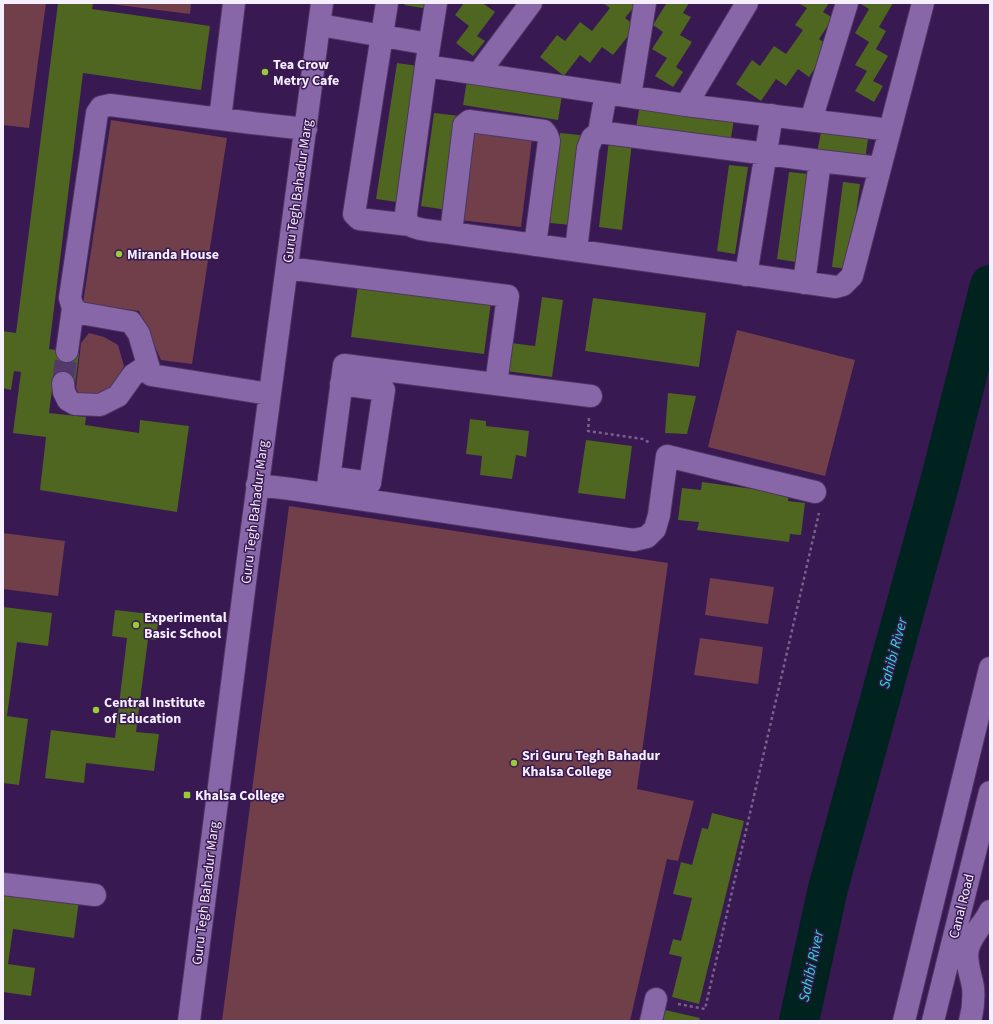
<svg xmlns="http://www.w3.org/2000/svg" width="993" height="1024" font-family="'Source Sans 3',sans-serif">
<style>
.green{fill:#703f4a}
.lines{fill:none;stroke-linecap:round;stroke-linejoin:round}
.river{stroke:#002320;stroke-width:40}
.building{fill:#4e661f}
.minor-tunnel{stroke:#54396c;stroke-width:22;stroke-dasharray:22 11;stroke-linecap:butt}
.minor-casing{stroke:#4f3562;stroke-width:24}
.path{stroke:#78618c;stroke-width:2.5;stroke-dasharray:3 3;stroke-linecap:butt}
.minor{stroke:#8767a7;stroke-width:22}
.poi-dot{fill:#9acb34;stroke:#381952;stroke-width:1.5}
.labels{text-anchor:middle;stroke-width:3;stroke-linejoin:round;paint-order:stroke}
.poi-label{font-size:14px;font-weight:bold;fill:#f6effe;stroke:#381952;text-anchor:start}
.street-label{font-size:14px;fill:#f6effe;stroke:#381952}
.water-label{font-size:15px;font-style:italic;fill:#23dfd0;stroke:#381952}
</style>
<rect width="100%" height="100%" fill="#381952"/>
<path class="green" d="M 3,3 L 46,3 L 29,128 L 3,125 Z
M 103,3 L 191,3 L 190,14 Z
M 111,120 L 227,138 L 192,364 L 161,360 L 139,311 L 83,303 Z
M 470,132 L 532,139 L 521,227 L 460,220 Z
M 737,330 L 855,360 L 825,476 L 708,447 Z
M 89,333 L 104,337 L 118,345 L 124,366 L 117,380 L 105,394 L 79,394 L 76,388 L 81,343 Z
M 289,506 L 668,563 L 637,789 L 694,801 L 678,861 L 667,859 L 630,1021 L 222,1021 Z
M 3,533 L 65,541 L 58,596 L 3,589 Z
M 710,578 L 774,587 L 768,624 L 705,615 Z
M 700,638 L 763,647 L 758,684 L 694,675 Z"/>
<g class="lines">
<path class="river" d="M 799,1021 L 828,888 L 940,482 L 990,285"/>
</g>
<path class="building" d="M 58,3 L 93,3 L 92,9 L 210,26 L 201,90 L 83,73 L 49,349 L 79,353 L 75,385 L 53,382 L 49,413 L 86,417 L 85,425 L 139,433 L 140,420 L 189,426 L 177,512 L 40,490 L 46,437 L 13,433 L 21,372 L 14,371 L 11,390 L 3,388 L 3,331 L 16,333 Z
M 405,3 L 430,3 L 429,9 L 404,5 Z
M 464,3 L 484,3 L 484,4 L 495,12 L 477,36 L 485,41 L 473,56 L 456,43 L 469,26 L 455,15 Z
M 603,3 L 637,3 L 625,18 L 636,26 L 613,55 L 602,47 L 590,63 L 580,55 L 564,76 L 540,57 L 557,35 L 565,41 L 580,22 L 592,31 L 610,8 Z
M 664,3 L 689,3 L 683,13 L 691,17 L 680,35 L 692,42 L 676,67 L 683,72 L 673,87 L 655,76 L 667,58 L 652,49 L 663,32 L 653,25 L 666,4 Z
M 798,3 L 829,3 L 823,12 L 833,18 L 819,39 L 830,46 L 809,77 L 798,69 L 786,86 L 776,79 L 761,101 L 736,84 L 752,60 L 760,66 L 774,46 L 786,54 L 803,30 L 795,25 L 807,8 Z
M 859,3 L 893,3 L 879,27 L 886,31 L 876,49 L 888,56 L 873,81 L 883,86 L 874,102 L 855,91 L 867,71 L 855,65 L 869,42 L 855,33 L 869,9 Z
M 397,63 L 418,66 L 397,202 L 376,199 Z
M 467,80 L 562,95 L 558,120 L 463,105 Z
M 640,104 L 734,120 L 730,143 L 636,128 Z
M 434,113 L 460,116 L 447,210 L 421,206 Z
M 821,132 L 868,139 L 865,160 L 817,152 Z
M 560,133 L 580,135 L 570,225 L 550,223 Z
M 609,140 L 632,142 L 622,230 L 599,227 Z
M 729,165 L 748,167 L 735,254 L 717,251 Z
M 789,172 L 808,174 L 796,262 L 777,259 Z
M 843,182 L 860,184 L 849,269 L 832,267 Z
M 358,285 L 491,302 L 484,354 L 351,337 Z
M 542,297 L 563,300 L 552,377 L 507,371 L 511,343 L 535,346 Z
M 593,298 L 706,313 L 699,367 L 585,351 Z
M 668,393 L 696,396 L 687,434 L 665,433 Z
M 470,419 L 486,421 L 486,426 L 529,431 L 526,457 L 516,455 L 512,479 L 480,475 L 482,456 L 466,454 Z
M 586,440 L 632,446 L 625,499 L 578,493 Z
M 702,482 L 789,494 L 788,501 L 805,503 L 801,535 L 790,534 L 789,542 L 697,530 L 699,522 L 678,520 L 682,488 L 701,490 Z
M 3,607 L 52,613 L 48,646 L 17,642 L 7,716 L 28,719 L 19,785 L 3,783 Z
M 115,610 L 159,615 L 156,640 L 148,639 L 136,732 L 159,734 L 154,771 L 86,763 L 84,783 L 45,778 L 51,730 L 115,738 L 127,638 L 112,636 Z
M 712,813 L 744,821 L 699,1004 L 672,997 L 682,957 L 669,954 L 673,939 L 681,941 L 692,898 L 673,894 L 681,862 L 692,865 L 702,828 L 708,829 Z
M 3,890 L 79,900 L 74,938 L 13,929 L 8,964 L 35,968 L 31,996 L 3,992 Z
M 665,1010 L 700,1018 L 699,1021 L 663,1021 Z"/>
<g class="lines">
<path class="minor-tunnel" d="M 63,383 L 67,351"/>
<g class="minor-casing">
<path id="minor" d="M 387,3 L 354,214 L 359,219 L 410,225
M 436,3 L 426,66 L 406,213 C 406,218 407,222 410,225 C 416,230 442,232 451,233 L 836,287 L 843,285 L 852,276 L 923,3
M 320,25 L 429,44
M 426,66 L 686,105 L 890,130
M 478,74 L 531,3
M 630,96 L 645,3
M 686,105 L 747,3
M 220,119 L 234,3
M 811,120 L 847,3
M 599,132 L 606,93
M 451,233 L 464,125 L 469,121 L 537,130 L 544,131 L 547,135 L 549,141 L 535,245
M 576,250 L 588,148 L 592,138 L 599,132 L 820,161 L 880,168
M 287,268 L 508,296 L 496,384
M 746,275 L 772,115
M 804,283 L 820,161
M 67,351 L 73,308
M 63,383 L 64,392 L 68,400 L 75,404 L 100,405 L 118,396 L 133,375 L 148,365
M 269,394 L 151,375 L 139,334 L 131,322 L 80,313 L 73,308 L 70,298 L 97,113 L 101,107 L 110,105 L 252,123 L 306,129
M 329,477 L 370,483 L 384,390 L 341,384
M 257,485 L 291,489 L 634,540 L 647,537 L 655,529 L 659,515 L 667,456 L 815,492
M 327,494 L 344,365 L 591,396
M 3,884 L 95,895
M 189,1021 L 249,551 L 322,3
M 651,1021 L 656,999
M 904,1021 L 990,668
M 933,1021 L 990,792
M 970,1021 C 973,1010 974,998 973,987 C 971,975 965,961 968,949 C 971,935 984,924 990,911"/>
</g>
<path class="path" d="M 589,418 L 588,431 L 643,439 L 650,443
M 678,1004 L 705,1009 L 819,513"/>
<use href="#minor" class="minor"/>
</g>
<g class="poi-dot">
<circle cx="265" cy="72" r="4"/>
<circle cx="119" cy="254" r="4"/>
<circle cx="136" cy="625" r="4"/>
<circle cx="96" cy="710" r="4"/>
<circle cx="514" cy="763" r="4"/>
<rect x="183" y="791" width="8" height="8" rx="2"/>
</g>
<g class="labels">
<g class="poi-label">
<text x="273" y="69">Tea Crow<tspan x="273" dy="16">Metry Cafe</tspan></text>
<text x="127" y="259">Miranda House</text>
<text x="144" y="622">Experimental<tspan x="144" dy="16">Basic School</tspan></text>
<text x="104" y="707">Central Institute<tspan x="104" dy="16">of Education</tspan></text>
<text x="522" y="760">Sri Guru Tegh Bahadur<tspan x="522" dy="16">Khalsa College</tspan></text>
<text x="195" y="800">Khalsa College</text>
</g>
<g class="street-label">
<text transform="translate(297 191) rotate(-82)" y="5">Guru Tegh Bahadur Marg</text>
<text transform="translate(254 512) rotate(-83)" y="5">Guru Tegh Bahadur Marg</text>
<text transform="translate(205 893) rotate(-83)" y="5">Guru Tegh Bahadur Marg</text>
<text transform="translate(961 906) rotate(-76)" y="5">Canal Road</text>
</g>
<g class="water-label">
<text transform="translate(893 653) rotate(-75)" y="5">Sahibi River</text>
<text transform="translate(811 966) rotate(-78)" y="5">Sahibi River</text>
</g>
</g>
<rect width="993" height="1024" fill="none" stroke="#f6effe" stroke-width="8"/>
</svg>
